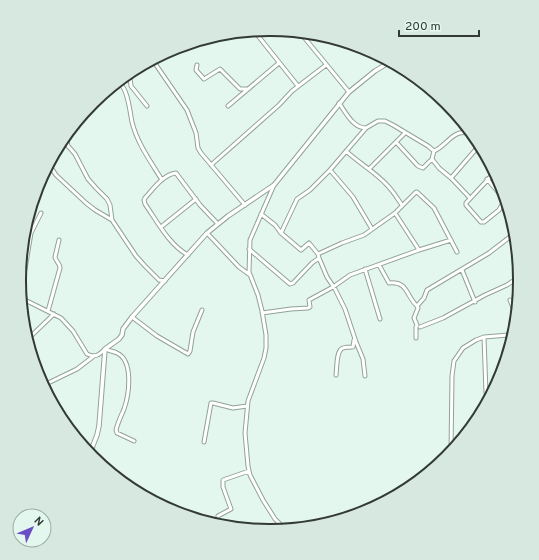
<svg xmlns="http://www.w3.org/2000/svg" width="539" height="560" font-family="Overpass,sans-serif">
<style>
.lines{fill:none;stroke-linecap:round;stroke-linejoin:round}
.minor-casing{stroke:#91a29a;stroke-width:5}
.tertiary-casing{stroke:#91a29a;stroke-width:5.5}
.minor{stroke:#fff;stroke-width:3}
.tertiary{stroke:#fff;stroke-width:3.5}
.rim{fill:none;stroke:#323936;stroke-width:2}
</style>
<rect width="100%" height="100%" fill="#e4f7ee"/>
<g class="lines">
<g class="minor-casing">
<path id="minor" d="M 255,32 L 298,86
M 303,36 L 349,92
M 154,62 L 187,110 L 196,133 L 198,148 L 201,153 L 245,205
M 197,65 L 196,70 L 204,79 L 220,69 L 240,89 L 247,89
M 130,78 L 131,86 L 147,106
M 120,84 C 128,89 130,113 132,122 C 137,143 151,162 162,180
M 339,103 C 346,113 353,128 366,128
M 228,106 L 279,63
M 67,141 L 68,146 L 75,154 L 88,179 L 96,188 L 107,199 L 110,205 L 112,220
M 396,142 L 418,166 L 423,168 L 432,159 L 434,151
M 346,151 C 359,163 375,172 387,185 C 393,191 397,198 402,205
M 434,151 C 445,147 454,129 467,133
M 432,159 L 439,168 L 451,178 L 470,198
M 211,165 L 279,105 L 292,91 L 326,65
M 50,166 L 56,175 L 86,203 L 95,210 L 112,220 L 136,256 L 145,266 L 159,280 L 165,281
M 369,169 L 405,133
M 330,170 L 353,197 L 372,229
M 494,173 L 466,203 L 466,205 L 481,222 L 484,222 L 499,210 L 504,201
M 451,178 L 477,148
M 487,179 L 504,199
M 274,185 L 250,240 L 249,272 L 258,295 L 262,311 L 266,335 L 266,348 L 264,358 L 248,401 L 245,433 L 248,466 L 250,475 L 263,500 L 275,519 L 284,528
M 35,199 L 36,199
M 395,213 L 419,250
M 261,214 L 275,225 L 281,233 L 301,250 L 309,243 L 318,254 L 319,258 L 327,277 L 335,289 L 345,309 L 356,342 L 363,359 L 365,376
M 161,227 L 196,199
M 207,233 L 239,267 L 250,275
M 281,233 L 297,199 L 310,190 L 330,170 L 366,128 L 378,121 L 385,121 L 393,125 L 428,146 L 434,151
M 249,249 L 290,284 L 293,283 L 312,263 L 319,258
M 318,254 L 342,243 L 364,235 L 395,213 L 416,192 L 417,192 L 434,208 L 457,252
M 188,255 C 169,245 157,221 145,204 L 144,200 L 145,198 C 153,189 164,174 176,173 L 200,205 L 218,224
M 379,265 L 389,283 C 408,281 406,296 417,306
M 365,269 L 380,319
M 462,270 L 475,302
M 20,283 L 25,269 L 31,233 L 41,213
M 23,299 L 61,318 L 73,331 L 87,354 C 95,358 99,355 105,349 C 109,351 113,351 117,353 C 134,361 129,395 124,409 C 121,416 118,422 116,430 L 117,433 L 134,441
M 510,300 L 514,310
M 48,311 L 60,268 C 60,263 56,262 55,257 L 59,240
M 262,313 L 291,309 L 308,308 L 310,307 L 309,300 L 333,287 L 350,275 L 419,250 L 451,240
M 132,317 L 157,336 L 188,354 L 190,351 L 193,332 L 202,310
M 420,327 L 443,318 L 485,295 L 507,285 L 519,277
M 30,337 L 54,314
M 484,337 L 486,393 L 489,394
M 416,338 L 416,327 L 417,325 L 414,318 L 418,308 L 417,306 L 424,298 L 427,290 L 489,253 L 511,236
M 336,375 C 337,369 336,350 343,348 C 346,347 350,347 353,347 L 354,340
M 44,385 L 77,369 L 94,356
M 204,442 L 211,403 L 213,403 L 233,408 L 247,406
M 451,451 L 452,376 L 454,361 L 463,348 L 476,340 L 484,337 L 509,335
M 218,516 L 231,509 L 223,487 L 223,480 L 249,471"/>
</g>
<g class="tertiary-casing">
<path id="tertiary" d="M 90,453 L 97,435 L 99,426 L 105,349 L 119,339 L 122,335 L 123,329 L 132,317 L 207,233 L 228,216 L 274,185 L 349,92 L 375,71 L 388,63"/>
</g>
<use href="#minor" class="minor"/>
<use href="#tertiary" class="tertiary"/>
</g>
<path d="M0 0H539V560H0ZM269 36H270A243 243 0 0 1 513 279V281A243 243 0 0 1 270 524H269A243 243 0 0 1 26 281V279A243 243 0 0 1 269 36Z" fill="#d6e8df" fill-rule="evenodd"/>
<path class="rim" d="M269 36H270A243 243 0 0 1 513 279V281A243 243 0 0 1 270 524H269A243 243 0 0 1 26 281V279A243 243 0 0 1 269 36Z"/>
<g transform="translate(32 528) rotate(46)"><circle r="19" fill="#e4f7ee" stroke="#9daba4"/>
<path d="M0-3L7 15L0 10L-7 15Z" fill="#6b4dc6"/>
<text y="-6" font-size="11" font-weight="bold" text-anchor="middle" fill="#323936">N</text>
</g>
<path d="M399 30v6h80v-6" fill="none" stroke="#323936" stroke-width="2"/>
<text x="405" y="30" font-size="12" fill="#323936" stroke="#e4f7ee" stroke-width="3" paint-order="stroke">200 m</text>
</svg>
